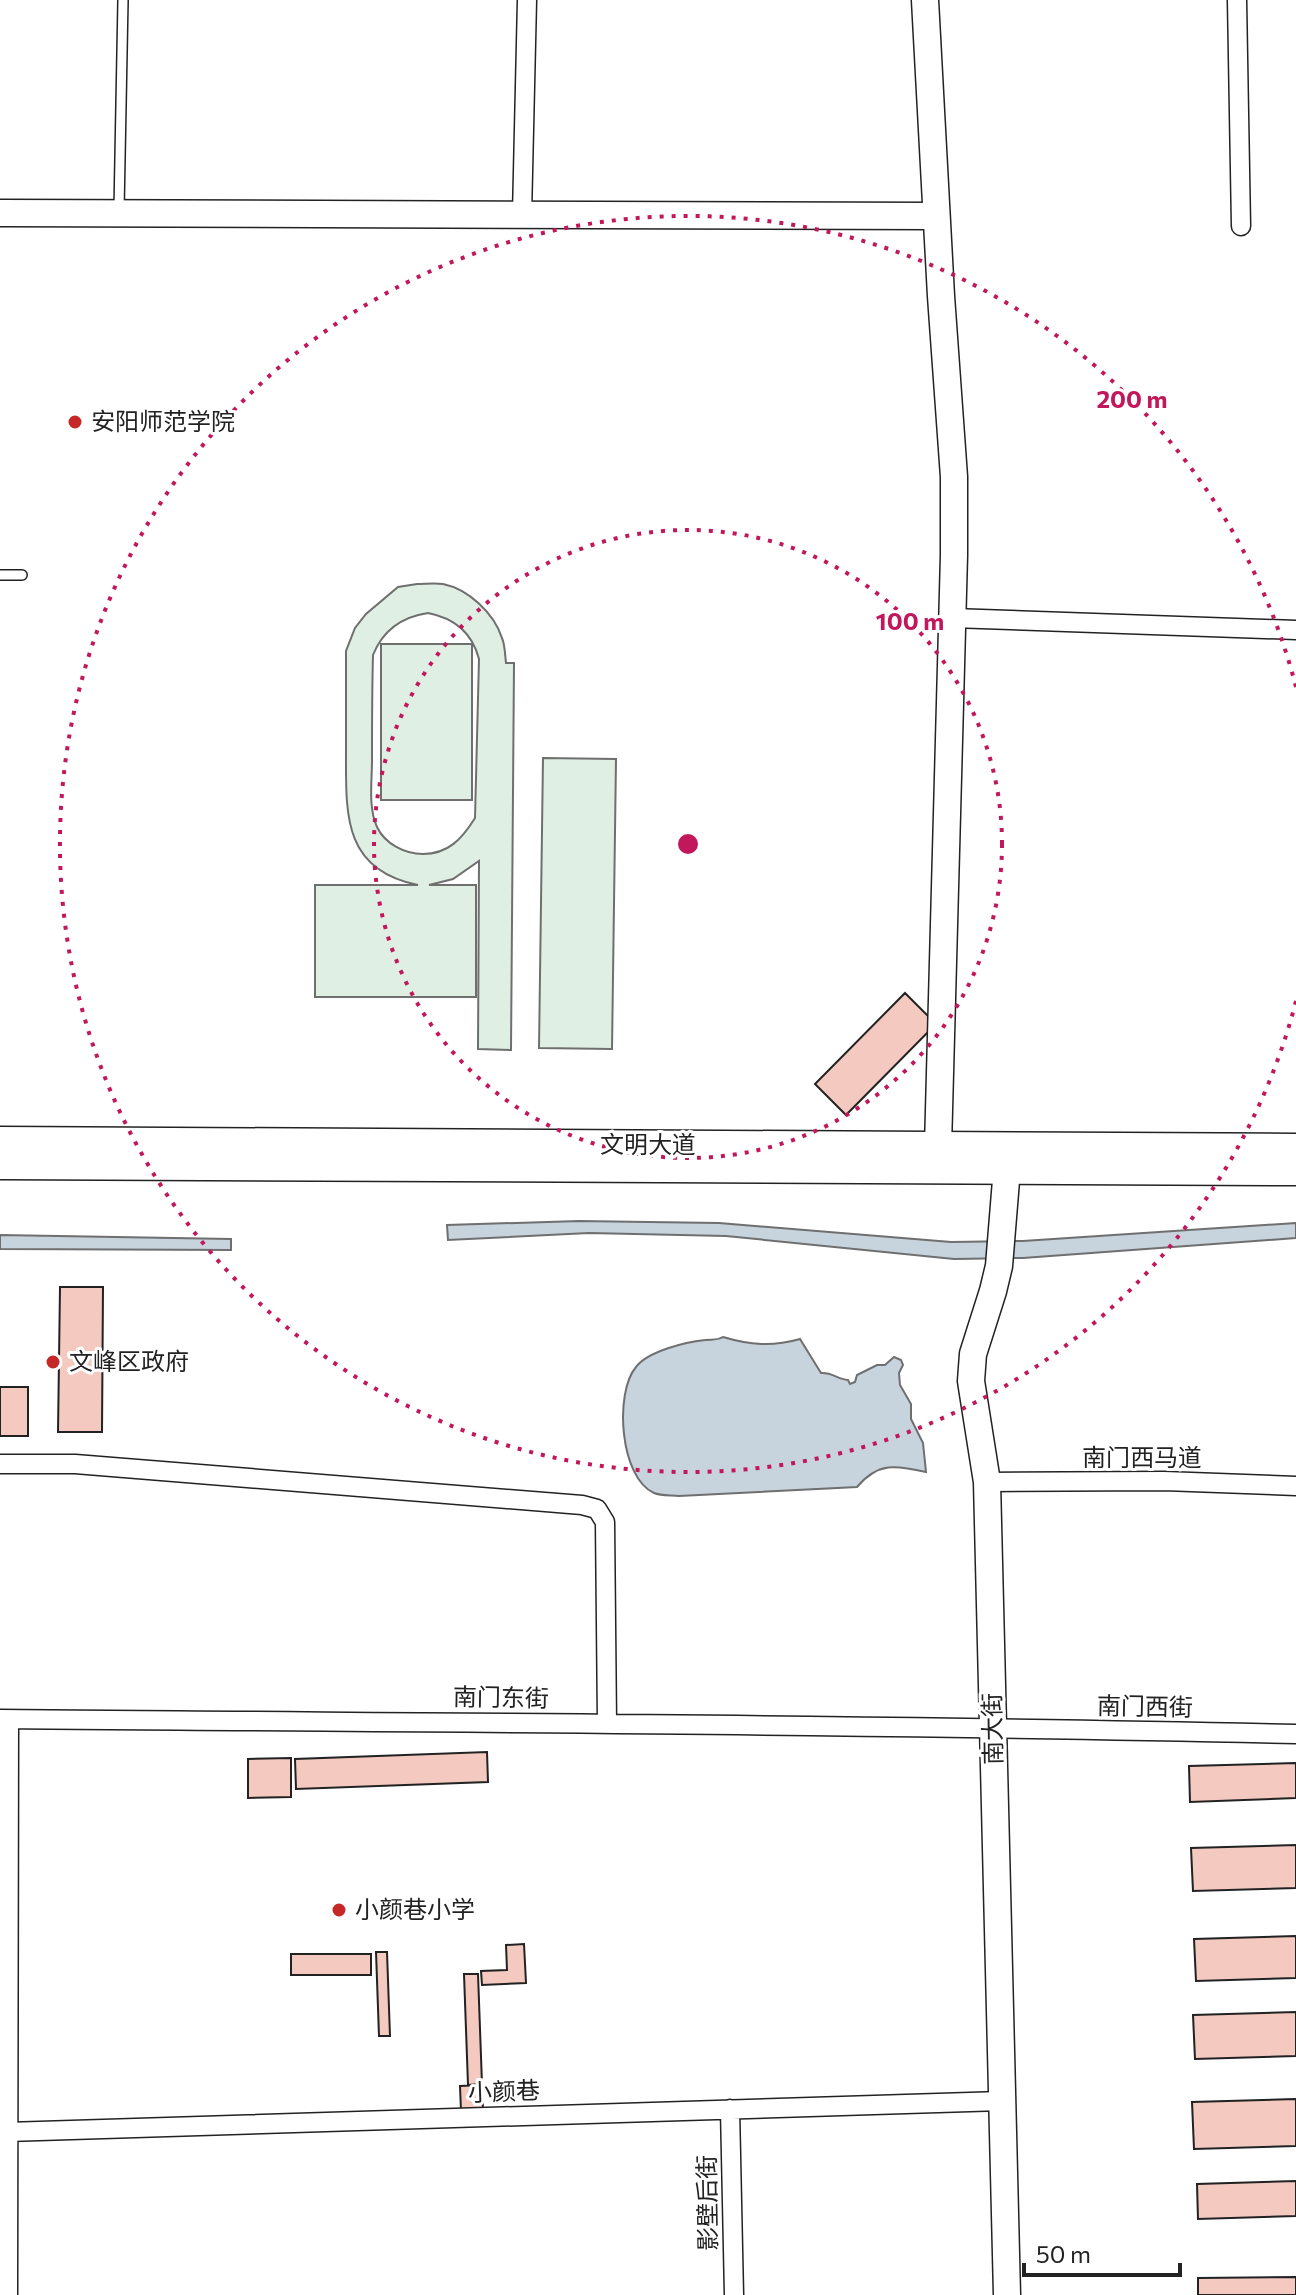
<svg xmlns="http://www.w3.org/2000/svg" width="1296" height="2295" font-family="Commissioner,'Noto Sans SC',sans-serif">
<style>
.green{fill:#e0efe3;stroke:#6f6f6f;stroke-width:2;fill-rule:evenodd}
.water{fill:#c7d3dd;stroke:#6f6f6f;stroke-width:2}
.building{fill:#f3c9c0;stroke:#222;stroke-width:2}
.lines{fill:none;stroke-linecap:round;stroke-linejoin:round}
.lane-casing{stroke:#222;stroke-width:12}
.street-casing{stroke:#222;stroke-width:21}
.secondary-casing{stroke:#222;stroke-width:29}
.primary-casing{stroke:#222;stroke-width:33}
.lane{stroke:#fff;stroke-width:9}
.street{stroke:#fff;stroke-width:18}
.secondary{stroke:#fff;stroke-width:26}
.primary{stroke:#fff;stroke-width:30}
.ring{fill:none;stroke:#c2185b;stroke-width:4;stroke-dasharray:4 8}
.poi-dot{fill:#c62828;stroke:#fff;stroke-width:3}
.labels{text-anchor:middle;stroke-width:6;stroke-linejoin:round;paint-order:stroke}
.poi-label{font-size:24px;fill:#222;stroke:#fff;text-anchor:start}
.street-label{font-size:24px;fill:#222;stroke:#fff}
.centre{fill:#c2185b;stroke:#fff;stroke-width:4}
.ring-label{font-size:24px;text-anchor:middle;font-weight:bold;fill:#c2185b;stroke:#fff;stroke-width:6;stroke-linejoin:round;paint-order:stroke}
</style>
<rect width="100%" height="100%" fill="#fff"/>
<path class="green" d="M 417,584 C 425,584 435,583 443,584 C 468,589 494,613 502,638 C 505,645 505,655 506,663 L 514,663 L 511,1050 L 478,1049 L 479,861 L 453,879 L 429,885 L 476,885 L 476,997 L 315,997 L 315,885 L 418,885 C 342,870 346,813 346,750 C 346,717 346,684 346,651 L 355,628 L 366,614 L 398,587 ZM 428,613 C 454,618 472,632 479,659 L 475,818 C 462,839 448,854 423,854 C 405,854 385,844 377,827 C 368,807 372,782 372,760 C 372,725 372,690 373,655 C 383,630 401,617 428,613 Z
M 381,644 L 472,644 L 472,800 L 381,800 Z
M 543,758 L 616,759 L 612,1049 L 539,1048 Z"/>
<path class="water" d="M 579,1221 L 719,1223 L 951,1242 L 1023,1241 L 1296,1223 L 1296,1238 L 1023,1258 L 954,1259 L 726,1236 L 589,1233 L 448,1240 L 447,1225 Z
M 0,1235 L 231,1239 L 231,1250 L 0,1249 Z
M 723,1337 C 750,1345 772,1347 800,1339 L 821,1373 C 832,1372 837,1379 848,1380 L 850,1384 L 855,1382 L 857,1375 L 877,1365 L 885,1365 L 894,1357 L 901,1360 L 903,1365 L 899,1373 L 900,1385 L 911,1404 L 911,1419 L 923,1443 L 926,1472 C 896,1465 878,1462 857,1487 L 679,1496 C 672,1495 661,1496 654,1493 C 620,1478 614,1393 636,1367 C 648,1351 686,1342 705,1340 C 712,1339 716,1341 723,1337 Z"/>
<path class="building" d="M 905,993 L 936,1024 L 846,1115 L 815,1084 Z
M 60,1287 L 103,1287 L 102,1432 L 58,1432 Z
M 0,1387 L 28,1387 L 28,1436 L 0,1436 Z
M 487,1752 L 488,1782 L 296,1789 L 295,1759 Z
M 291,1758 L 291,1797 L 248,1798 L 248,1759 Z
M 1296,1763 L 1296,1798 L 1190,1802 L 1189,1766 Z
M 1296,1845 L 1296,1888 L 1193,1891 L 1191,1848 Z
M 1296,1936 L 1296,1978 L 1196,1981 L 1194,1939 Z
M 524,1944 L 526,1983 L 482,1985 L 481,1971 L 507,1970 L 506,1945 Z
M 376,1952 L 387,1952 L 390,2036 L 379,2036 Z
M 291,1954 L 371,1954 L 371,1975 L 291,1975 Z
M 464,1974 L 478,1974 L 482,2084 L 468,2085 Z
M 1296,2012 L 1296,2056 L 1195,2059 L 1193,2015 Z
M 482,2085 L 483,2110 L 461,2111 L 460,2086 Z
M 1296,2099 L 1296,2146 L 1194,2149 L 1192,2102 Z
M 1296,2181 L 1296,2216 L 1198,2219 L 1197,2184 Z
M 1296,2277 L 1296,2295 L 1198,2295 L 1198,2278 Z"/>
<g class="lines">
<g class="lane-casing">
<path id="lane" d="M 119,210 L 123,0
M 0,575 L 22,575"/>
</g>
<g class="street-casing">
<path id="street" d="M 1237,0 L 1241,226
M 522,215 L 527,0
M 952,618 L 1296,630
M 0,1464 L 75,1464 L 582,1505 L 597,1509 L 605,1522 L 607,1724
M 987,1482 L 1164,1481 L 1296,1486
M 0,1719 C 432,1723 864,1724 1296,1734
M 730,2109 L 734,2295
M 7,2132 L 1002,2101
M 8,2295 L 9,1720"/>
</g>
<g class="secondary-casing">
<path id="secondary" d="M 925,0 L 941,296 L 954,477 L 954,555 L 938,1147
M 0,213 L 936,216
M 1007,2295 L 987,1482 L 971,1381 L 973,1354 L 993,1291 L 999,1266 L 1007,1168"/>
</g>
<g class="primary-casing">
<path id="primary" d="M 0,1142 L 1296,1149
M 0,1164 L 1296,1170"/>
</g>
<use href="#lane" class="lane"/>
<use href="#street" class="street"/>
<use href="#secondary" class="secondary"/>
<use href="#primary" class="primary"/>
</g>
<g class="ring">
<circle cx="688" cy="844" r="314"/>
<path d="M1296 1001A628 628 0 1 1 1296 687"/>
</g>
<g class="poi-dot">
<circle cx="75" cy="422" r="8"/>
<circle cx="53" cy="1362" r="8"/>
<circle cx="339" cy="1910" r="8"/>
</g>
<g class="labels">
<g class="poi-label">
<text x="91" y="430">安阳师范学院</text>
<text x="69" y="1370">文峰区政府</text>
<text x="355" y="1918">小颜巷小学</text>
</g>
<g class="street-label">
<text x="648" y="1153">文明大道</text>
<text x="1142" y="1466">南门西马道</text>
<text transform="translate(501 1698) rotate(1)" y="8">南门东街</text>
<text transform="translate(1145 1707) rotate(1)" y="8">南门西街</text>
<text transform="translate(993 1729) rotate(-91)" y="8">南大街</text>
<text transform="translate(504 2092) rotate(-2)" y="8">小颜巷</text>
<text transform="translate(708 2203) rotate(-91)" y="8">影壁后街</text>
</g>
</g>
<circle cx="688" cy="844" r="12" class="centre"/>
<g class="ring-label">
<text x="1132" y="408">200 m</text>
<text x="910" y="630">100 m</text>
</g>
<path d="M1024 2263v12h156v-12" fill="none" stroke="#222222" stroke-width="4"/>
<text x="1036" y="2263" font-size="24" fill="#222222" stroke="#ffffff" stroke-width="6" paint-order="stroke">50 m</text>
</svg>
